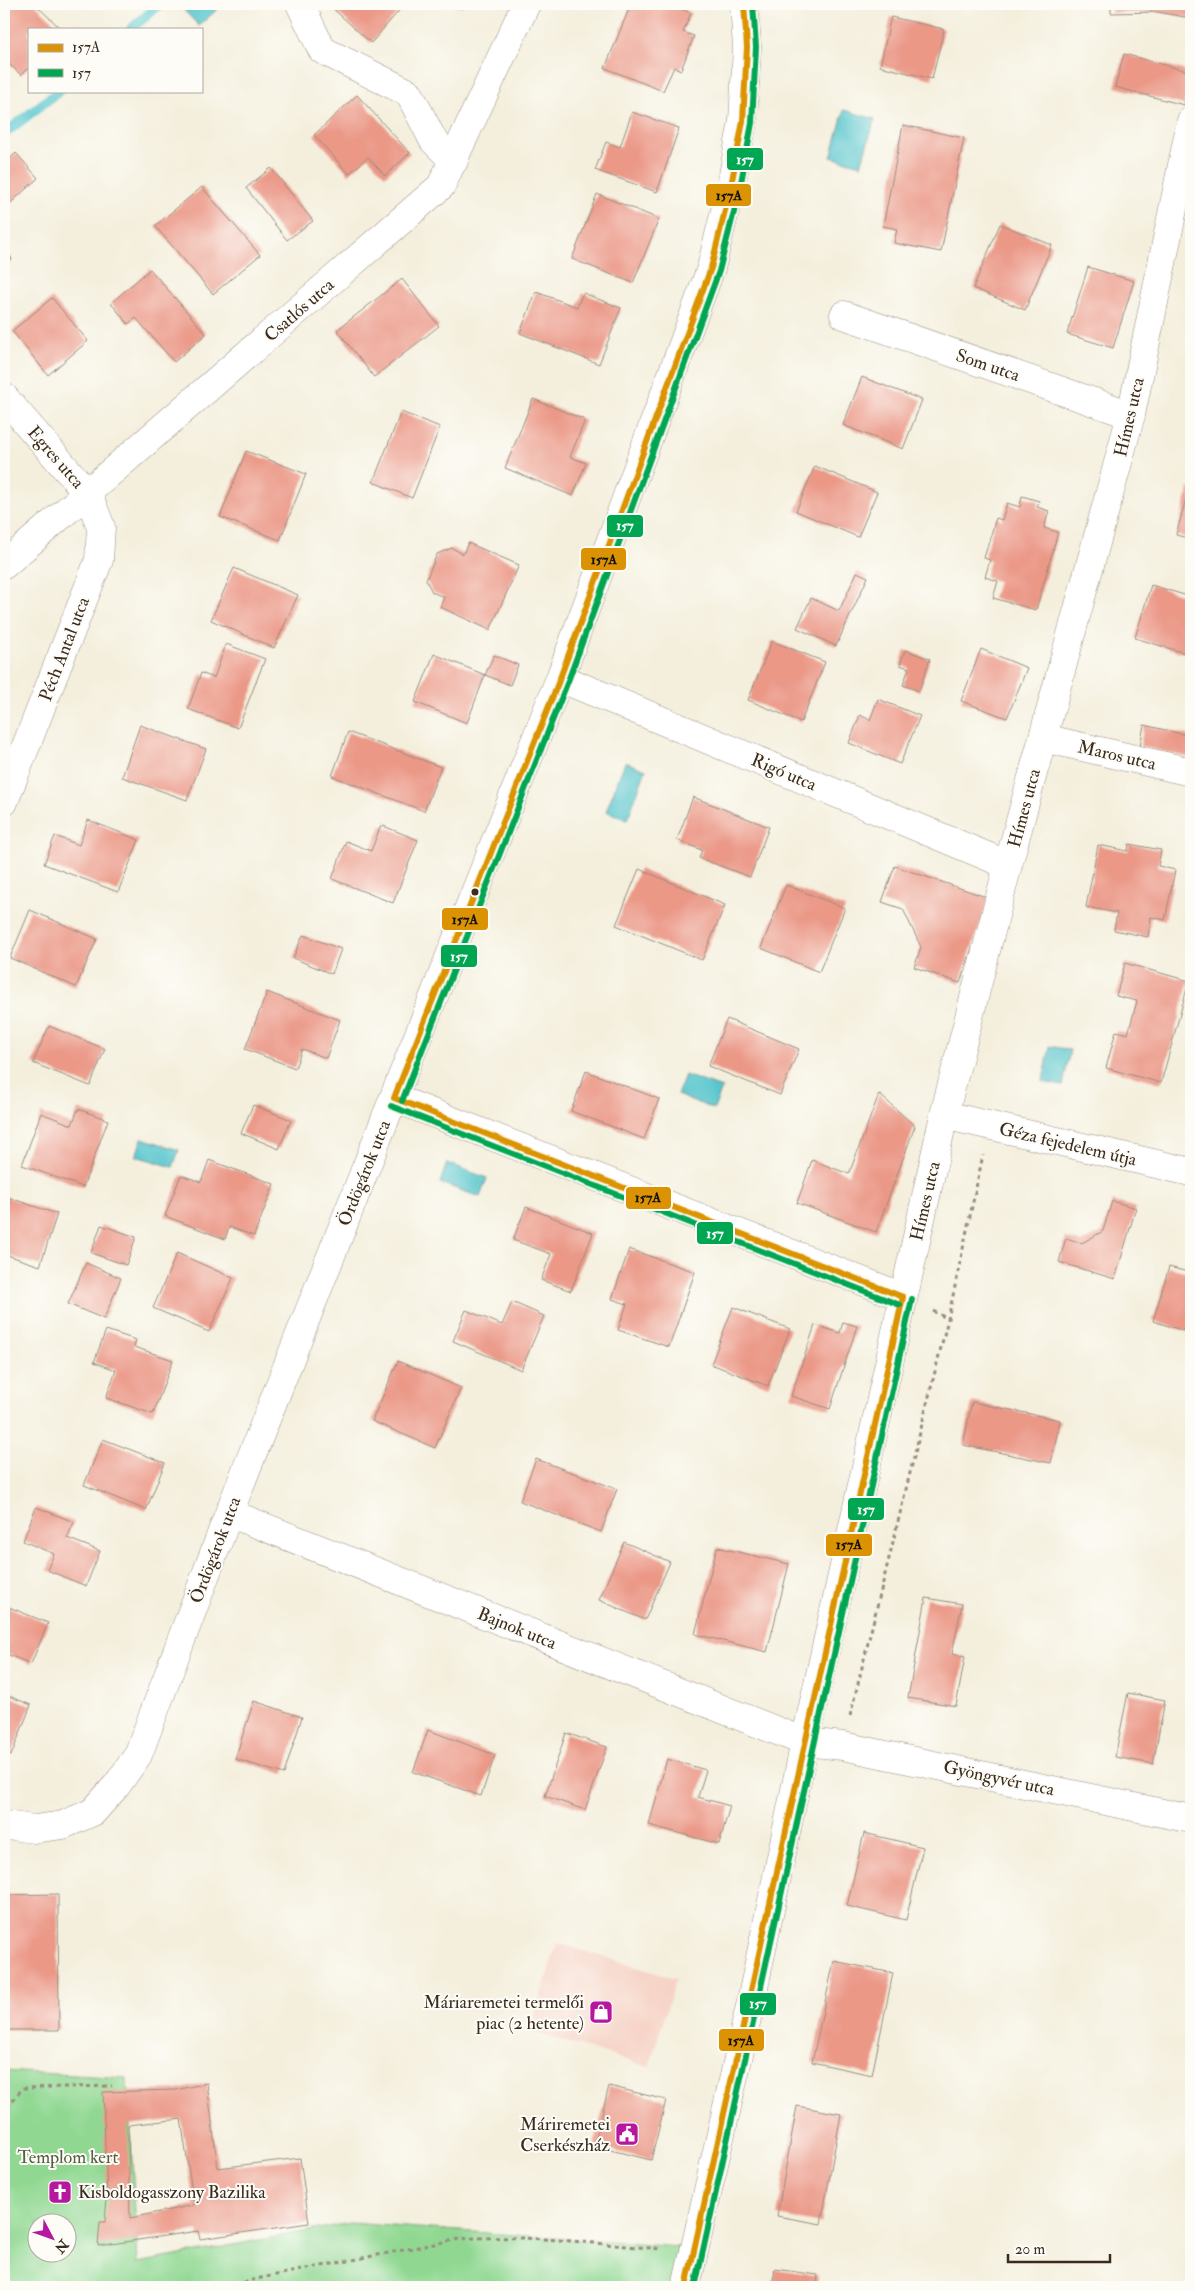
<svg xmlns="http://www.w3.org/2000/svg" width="1195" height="2291" font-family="'IM FELL Double Pica',serif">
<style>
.built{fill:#f6d2c4}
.green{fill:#90d892;stroke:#668158;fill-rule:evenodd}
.water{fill:#58c6cd;stroke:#4a7876}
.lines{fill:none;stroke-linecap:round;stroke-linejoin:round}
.stream{stroke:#58c6cd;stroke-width:10}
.building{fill:#eb9887;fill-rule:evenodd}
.minor-casing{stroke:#988c7e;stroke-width:29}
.path{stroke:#988c7e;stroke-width:3;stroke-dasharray:4 4;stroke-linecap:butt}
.minor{stroke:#fff;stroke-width:28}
.bus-1-casing{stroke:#fdfcf7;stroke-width:10}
.bus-2-casing{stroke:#fdfcf7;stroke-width:10}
.bus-1{stroke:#db9304;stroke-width:6}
.bus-2{stroke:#00a651;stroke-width:6}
.bus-dot{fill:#3b2a1e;stroke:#fdfcf7;stroke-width:2}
.labels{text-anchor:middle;stroke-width:4;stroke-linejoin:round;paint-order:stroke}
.street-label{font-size:18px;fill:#3b2a1e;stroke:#fdfcf7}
.poi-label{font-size:18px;fill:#3b2a1e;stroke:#fdfcf7;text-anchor:end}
.park-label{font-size:18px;fill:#545e41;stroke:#fdfcf7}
.line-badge{stroke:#fdfcf7;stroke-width:2}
.badge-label{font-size:14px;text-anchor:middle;font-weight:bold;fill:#fff}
.pale-badge-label{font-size:14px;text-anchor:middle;font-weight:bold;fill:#111}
</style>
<rect width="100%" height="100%" fill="#fdfcf7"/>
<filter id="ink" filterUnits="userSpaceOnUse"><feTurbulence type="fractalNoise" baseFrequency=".02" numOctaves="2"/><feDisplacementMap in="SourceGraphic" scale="10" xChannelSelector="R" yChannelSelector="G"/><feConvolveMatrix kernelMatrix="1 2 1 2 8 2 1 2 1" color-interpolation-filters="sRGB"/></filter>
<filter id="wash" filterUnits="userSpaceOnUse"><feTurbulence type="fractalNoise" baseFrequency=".0096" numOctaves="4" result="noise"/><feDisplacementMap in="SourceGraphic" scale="20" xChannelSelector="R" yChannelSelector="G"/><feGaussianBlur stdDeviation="1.12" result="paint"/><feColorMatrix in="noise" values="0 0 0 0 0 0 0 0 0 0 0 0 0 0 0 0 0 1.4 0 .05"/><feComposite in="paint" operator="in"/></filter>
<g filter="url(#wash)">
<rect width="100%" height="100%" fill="#f4efdd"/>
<path class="built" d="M 557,1943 L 676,1979 L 649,2067 L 530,2031 Z"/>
<path class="green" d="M 4,2071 L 127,2078 L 138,2263 L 350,2223 L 679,2247 L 670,2287 L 4,2287 ZM 38,2224 L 68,2224 L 68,2254 L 38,2254 Z"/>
<path class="water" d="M 182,4 L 223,4 L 199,26 L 180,6 Z
M 844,110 L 875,119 L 861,165 L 831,157 Z
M 625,762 L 646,770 L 627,820 L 606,811 Z
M 1050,1046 L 1070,1050 L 1063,1086 L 1043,1082 Z
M 685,1075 L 722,1088 L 714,1109 L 677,1095 Z
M 142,1138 L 179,1150 L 173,1167 L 136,1156 Z
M 447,1163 L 487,1178 L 480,1197 L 440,1183 Z"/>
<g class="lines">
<path class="stream" d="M 131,29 L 160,4
M 4,134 L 59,91"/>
</g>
<g id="blocks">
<path class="building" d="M 4,4 L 35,4 L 61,29 L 29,29 L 29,67 L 21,75 L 4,59 Z
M 330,4 L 400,4 L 403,6 L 371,43 L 329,5 Z
M 444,4 L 464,4 L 462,7 Z
M 631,4 L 678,4 L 677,7 L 691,13 L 683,32 L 694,36 L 681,70 L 674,67 L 663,91 L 605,68 Z
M 1111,4 L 1191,4 L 1191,13 L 1190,18 L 1158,12 L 1111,13 Z
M 891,17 L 944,29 L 932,79 L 880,66 Z
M 1124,54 L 1191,72 L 1184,105 L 1115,87 Z
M 357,95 L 410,153 L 385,176 L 368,157 L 349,174 L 314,135 Z
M 632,112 L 679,128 L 657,192 L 595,170 L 606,142 L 620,147 Z
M 903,125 L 964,138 L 941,252 L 894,243 L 897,229 L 883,226 Z
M 16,153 L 38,178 L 4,209 L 4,164 Z
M 271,168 L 313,221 L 287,240 L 246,188 Z
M 202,187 L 260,255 L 213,294 L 155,226 Z
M 597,194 L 659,219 L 633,283 L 572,259 Z
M 1000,224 L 1052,245 L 1025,310 L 973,288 Z
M 4,249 L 12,259 L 4,266 Z
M 1088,267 L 1134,281 L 1113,348 L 1067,334 Z
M 150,269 L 206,334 L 174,362 L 136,318 L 128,324 L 111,303 Z
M 402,279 L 439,326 L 374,377 L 337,330 Z
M 536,292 L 577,307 L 583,293 L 621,308 L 599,364 L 520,333 Z
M 52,298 L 88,341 L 48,375 L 12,331 Z
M 862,377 L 922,400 L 903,449 L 843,425 Z
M 533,399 L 585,420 L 570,457 L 586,463 L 573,496 L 505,468 Z
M 401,412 L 440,427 L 412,498 L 373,482 Z
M 246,451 L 306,474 L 280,540 L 220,517 Z
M 815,466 L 877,492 L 858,537 L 796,511 Z
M 1189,488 L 1191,489 L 1191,539 L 1176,535 Z
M 1022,496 L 1039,501 L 1037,507 L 1049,511 L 1044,528 L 1058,532 L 1036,610 L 993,598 L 998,581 L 985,577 L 990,560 L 984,558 L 996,518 L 1002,520 L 1007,503 L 1020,507 Z
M 468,543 L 519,565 L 490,630 L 440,607 L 444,597 L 432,592 L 426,580 L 437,554 L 452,548 L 463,554 Z
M 234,568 L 298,595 L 274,648 L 211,620 Z
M 857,572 L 868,577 L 836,646 L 797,628 L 811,598 L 839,611 Z
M 1151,585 L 1191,597 L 1191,655 L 1135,638 Z
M 772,641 L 825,662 L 801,722 L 748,700 Z
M 226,644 L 265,659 L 238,728 L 188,709 L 201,673 L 214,678 Z
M 981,649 L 1027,668 L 1007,718 L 961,701 Z
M 905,650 L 930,659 L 919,691 L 903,685 L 909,668 L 900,665 Z
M 434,654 L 485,675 L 467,723 L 415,702 Z
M 494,655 L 518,665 L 510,685 L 485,675 Z
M 878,699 L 920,716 L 900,764 L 849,743 L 860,715 L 870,720 Z
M 140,725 L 206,749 L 187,800 L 122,777 Z
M 1144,725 L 1191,736 L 1191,758 L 1140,746 Z
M 348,732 L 441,767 L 424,811 L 332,776 Z
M 693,797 L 769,827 L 750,877 L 699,858 L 702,850 L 677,840 Z
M 88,820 L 139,840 L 118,892 L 44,864 L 55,836 L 79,845 Z
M 381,825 L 418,840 L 393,903 L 332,879 L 346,841 L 371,851 Z
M 1129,844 L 1161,850 L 1158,866 L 1175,870 L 1165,920 L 1151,917 L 1148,937 L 1114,930 L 1117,913 L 1086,907 L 1098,845 L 1128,851 Z
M 895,866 L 989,898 L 960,983 L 914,967 L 921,947 L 903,909 L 882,902 Z
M 639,869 L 725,905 L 702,960 L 616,925 Z
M 786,885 L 845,908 L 819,972 L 761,948 Z
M 30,910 L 97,939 L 76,987 L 10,958 Z
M 303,935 L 341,949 L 332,974 L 293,958 Z
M 1125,963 L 1189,981 L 1161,1083 L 1106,1068 L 1116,1031 L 1128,1034 L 1137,1001 L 1116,996 Z
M 267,992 L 340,1020 L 326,1058 L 302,1049 L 295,1068 L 245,1049 Z
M 727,1019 L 799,1049 L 780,1095 L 708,1066 Z
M 49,1026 L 105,1049 L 90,1086 L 33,1063 Z
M 586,1071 L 659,1099 L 644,1139 L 571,1111 Z
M 879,1094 L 915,1126 L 876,1232 L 797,1203 L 812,1160 L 849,1174 Z
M 253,1105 L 291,1120 L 279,1149 L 241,1133 Z
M 78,1109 L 108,1120 L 83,1187 L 22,1165 L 41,1113 L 72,1125 Z
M 209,1160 L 274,1184 L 254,1236 L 229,1227 L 225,1239 L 165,1216 L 181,1175 L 201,1182 Z
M 4,1196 L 57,1214 L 40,1266 L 4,1254 Z
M 1112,1201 L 1136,1208 L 1115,1279 L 1059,1262 L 1066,1238 L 1082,1243 L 1103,1231 Z
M 526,1207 L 593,1233 L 571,1291 L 541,1280 L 551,1254 L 513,1240 Z
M 101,1225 L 136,1237 L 126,1265 L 91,1253 Z
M 629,1249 L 695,1272 L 669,1347 L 618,1330 L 627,1304 L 612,1299 Z
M 177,1253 L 233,1278 L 209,1332 L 153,1308 Z
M 86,1263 L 121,1278 L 104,1319 L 68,1304 Z
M 1191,1263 L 1191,1333 L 1153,1321 L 1169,1267 L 1188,1272 Z
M 512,1302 L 544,1316 L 521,1370 L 453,1341 L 466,1310 L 502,1325 Z
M 733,1307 L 790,1329 L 768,1386 L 711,1364 Z
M 843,1322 L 857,1326 L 830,1409 L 791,1396 L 815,1325 L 840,1333 Z
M 106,1330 L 136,1340 L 134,1347 L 173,1360 L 153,1414 L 106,1398 L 116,1370 L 94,1362 Z
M 398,1361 L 461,1388 L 435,1448 L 372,1421 Z
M 972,1402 L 1060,1420 L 1051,1463 L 963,1445 Z
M 103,1439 L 165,1463 L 146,1510 L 84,1485 Z
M 536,1459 L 617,1489 L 601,1532 L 520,1501 Z
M 36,1507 L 74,1522 L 67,1538 L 100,1551 L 86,1586 L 47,1570 L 54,1554 L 23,1541 Z
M 624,1542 L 670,1562 L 645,1620 L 599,1600 Z
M 717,1547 L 789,1564 L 767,1652 L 695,1634 Z
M 926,1598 L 962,1604 L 952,1654 L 965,1657 L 956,1706 L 908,1698 Z
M 4,1605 L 48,1623 L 31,1664 L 4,1653 Z
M 1128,1693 L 1165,1700 L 1153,1764 L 1115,1757 Z
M 4,1694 L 31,1705 L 11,1756 L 4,1753 Z
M 254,1701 L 302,1717 L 284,1774 L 235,1759 Z
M 428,1730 L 495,1755 L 481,1796 L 413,1772 Z
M 566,1733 L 607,1747 L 585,1810 L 545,1796 Z
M 667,1759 L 706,1770 L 698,1797 L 730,1806 L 719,1844 L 649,1825 Z
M 864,1833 L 923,1847 L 906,1920 L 847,1906 Z
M 58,1894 L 59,2030 L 4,2030 L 4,1895 Z
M 834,1961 L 893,1973 L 872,2075 L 812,2062 Z
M 207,2083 L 218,2168 L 300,2158 L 309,2223 L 200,2239 L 198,2231 L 98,2246 L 100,2222 L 105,2222 L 107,2197 L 103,2092 L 176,2090 ZM 181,2119 L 194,2205 L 130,2218 L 128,2125 Z
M 609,2086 L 666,2100 L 651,2160 L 594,2146 Z
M 797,2106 L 841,2114 L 821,2224 L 777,2216 Z
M 775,2269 L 818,2275 L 817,2287 L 772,2287 Z"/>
</g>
</g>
<g filter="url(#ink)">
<use href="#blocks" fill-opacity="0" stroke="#988c7e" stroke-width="1"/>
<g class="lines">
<g class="minor-casing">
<path id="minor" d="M 300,4 L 322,50 L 409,93 L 433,140 L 454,161
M 844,315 L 1131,415
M 4,397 L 88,494 L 101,527 L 99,560 L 4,802
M 4,565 L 441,186 L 526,4
M 560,678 L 1008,865
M 1043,738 L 1191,772
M 394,1098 L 903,1297
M 944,1115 L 1191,1172
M 229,1513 L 805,1742 L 843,1746 L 1191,1819
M 4,1825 L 34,1829 L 63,1825 L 93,1812 L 117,1785 L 138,1755 L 229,1513 L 560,678 L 711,268 L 731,186 L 743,121 L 747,47 L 744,4
M 686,2287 L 750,2006 L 805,1742 L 944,1115 L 1008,865 L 1131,415 L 1191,121"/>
</g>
<path class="path" d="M 933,1311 L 948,1319
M 850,1716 L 948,1319 L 983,1155
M 4,2130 L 7,2107 L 23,2088 L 112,2086
M 4,2264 L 10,2264
M 228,2287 L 256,2279 L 459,2239 C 527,2234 595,2244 662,2249"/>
<use href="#minor" class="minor"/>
<g class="bus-1-casing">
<path id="bus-1" d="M 394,1098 L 560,678 L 711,268 L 731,186 L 743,121 L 747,47 L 744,4
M 394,1098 L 903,1297
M 686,2287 C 761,1958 830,1627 903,1297"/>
</g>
<g class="bus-2-casing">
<path id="bus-2" d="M 402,1101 L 568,681 L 719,271 L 740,188 L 752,123 L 756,47 L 753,4
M 391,1106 L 900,1305
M 695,2287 C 770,1958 839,1628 912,1299"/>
</g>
<use href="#bus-1" class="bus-1"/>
<use href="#bus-2" class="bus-2"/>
</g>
</g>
<defs>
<g id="shop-square" transform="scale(1.25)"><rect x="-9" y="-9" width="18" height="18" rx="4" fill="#b5179e" stroke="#fdfcf7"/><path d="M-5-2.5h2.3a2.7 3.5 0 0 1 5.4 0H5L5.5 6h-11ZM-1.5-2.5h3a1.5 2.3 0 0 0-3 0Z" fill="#fff"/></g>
<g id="civic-square" transform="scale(1.25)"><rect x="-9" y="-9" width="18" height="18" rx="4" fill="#b5179e" stroke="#fdfcf7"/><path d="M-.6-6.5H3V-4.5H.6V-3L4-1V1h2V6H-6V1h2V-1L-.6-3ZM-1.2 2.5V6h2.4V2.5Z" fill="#fff"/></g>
<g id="church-square" transform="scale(1.25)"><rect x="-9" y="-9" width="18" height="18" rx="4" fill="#b5179e" stroke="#fdfcf7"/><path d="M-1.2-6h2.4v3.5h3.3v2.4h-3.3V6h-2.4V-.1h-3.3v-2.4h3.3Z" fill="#fff"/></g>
</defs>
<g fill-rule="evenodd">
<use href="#shop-square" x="601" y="2012"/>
<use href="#civic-square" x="627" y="2134"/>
<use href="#church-square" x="60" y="2192"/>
</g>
<circle class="bus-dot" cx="475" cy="892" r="4.5"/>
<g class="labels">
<g class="street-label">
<text transform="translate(299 310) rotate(-41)" y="6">Csatlós utca</text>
<text transform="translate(988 365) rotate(19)" y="6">Som utca</text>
<text transform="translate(1129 417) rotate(-77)" y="6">Hímes utca</text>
<text transform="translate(56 457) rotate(49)" y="6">Egres utca</text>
<text transform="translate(64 649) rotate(-69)" y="6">Péch Antal utca</text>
<text transform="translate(1117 755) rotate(13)" y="6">Maros utca</text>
<text transform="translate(784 772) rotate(23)" y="6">Rigó utca</text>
<text transform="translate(1024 808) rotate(-75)" y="6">Hímes utca</text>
<text transform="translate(1068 1144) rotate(13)" y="6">Géza fejedelem útja</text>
<text transform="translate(364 1173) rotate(-68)" y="6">Ördögárok utca</text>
<text transform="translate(925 1201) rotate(-77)" y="6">Hímes utca</text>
<text transform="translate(215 1550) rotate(-69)" y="6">Ördögárok utca</text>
<text transform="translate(517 1628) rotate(22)" y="6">Bajnok utca</text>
<text transform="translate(999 1778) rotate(12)" y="6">Gyöngyvér utca</text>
</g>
<g class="poi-label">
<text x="584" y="2008">Máriaremetei termelői<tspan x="584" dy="21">piac (2 hetente)</tspan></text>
<text x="610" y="2130">Máriremetei<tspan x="610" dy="21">Cserkészház</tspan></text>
<text x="78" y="2198" text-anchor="start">Kisboldogasszony Bazilika</text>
</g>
<g class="park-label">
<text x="68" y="2163">Templom kert</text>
</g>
</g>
<g class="line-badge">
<rect x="726" y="147" width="38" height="24" rx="5" fill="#00a651"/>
<rect x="705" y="183" width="47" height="24" rx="5" fill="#db9304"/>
<rect x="606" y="514" width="38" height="24" rx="5" fill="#00a651"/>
<rect x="580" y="547" width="47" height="24" rx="5" fill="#db9304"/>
<rect x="441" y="907" width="48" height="24" rx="5" fill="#db9304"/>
<rect x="440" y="944" width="38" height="24" rx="5" fill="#00a651"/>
<rect x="625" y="1186" width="47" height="24" rx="5" fill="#db9304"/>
<rect x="696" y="1221" width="38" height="24" rx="5" fill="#00a651"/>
<rect x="847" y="1497" width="38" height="24" rx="5" fill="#00a651"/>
<rect x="825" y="1533" width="48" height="24" rx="5" fill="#db9304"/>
<rect x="739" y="1992" width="38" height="24" rx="5" fill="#00a651"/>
<rect x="718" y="2028" width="47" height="24" rx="5" fill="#db9304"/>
</g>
<g class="badge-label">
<text x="745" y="164">157</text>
<text x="625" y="530">157</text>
<text x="459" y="961">157</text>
<text x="715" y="1238">157</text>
<text x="866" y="1514">157</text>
<text x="758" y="2008">157</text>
</g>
<g class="pale-badge-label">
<text x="729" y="200">157A</text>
<text x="604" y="564">157A</text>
<text x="465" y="924">157A</text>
<text x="648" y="1202">157A</text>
<text x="849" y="1549">157A</text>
<text x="741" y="2045">157A</text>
</g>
<rect width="1195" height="2291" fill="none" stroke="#fdfcf7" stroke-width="20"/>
<rect x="28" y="28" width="175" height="65" fill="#fdfcf7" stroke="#afa8a0"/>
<rect x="38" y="44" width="25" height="8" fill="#db9304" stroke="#afa8a0"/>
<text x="72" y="52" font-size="15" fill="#3b2a1e">157A</text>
<rect x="38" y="69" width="25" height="8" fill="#00a651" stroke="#afa8a0"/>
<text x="72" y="78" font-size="15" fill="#3b2a1e">157</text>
<g transform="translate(52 2238) rotate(131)"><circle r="24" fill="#fdfcf7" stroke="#afa8a0"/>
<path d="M0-4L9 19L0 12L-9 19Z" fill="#b5179e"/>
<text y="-8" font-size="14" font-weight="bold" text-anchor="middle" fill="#3b2a1e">N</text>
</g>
<path d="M1008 2254v8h102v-8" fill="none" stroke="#3b2a1e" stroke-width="2.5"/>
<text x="1015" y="2254" font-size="15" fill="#3b2a1e" stroke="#fdfcf7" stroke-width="4" paint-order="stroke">20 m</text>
</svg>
